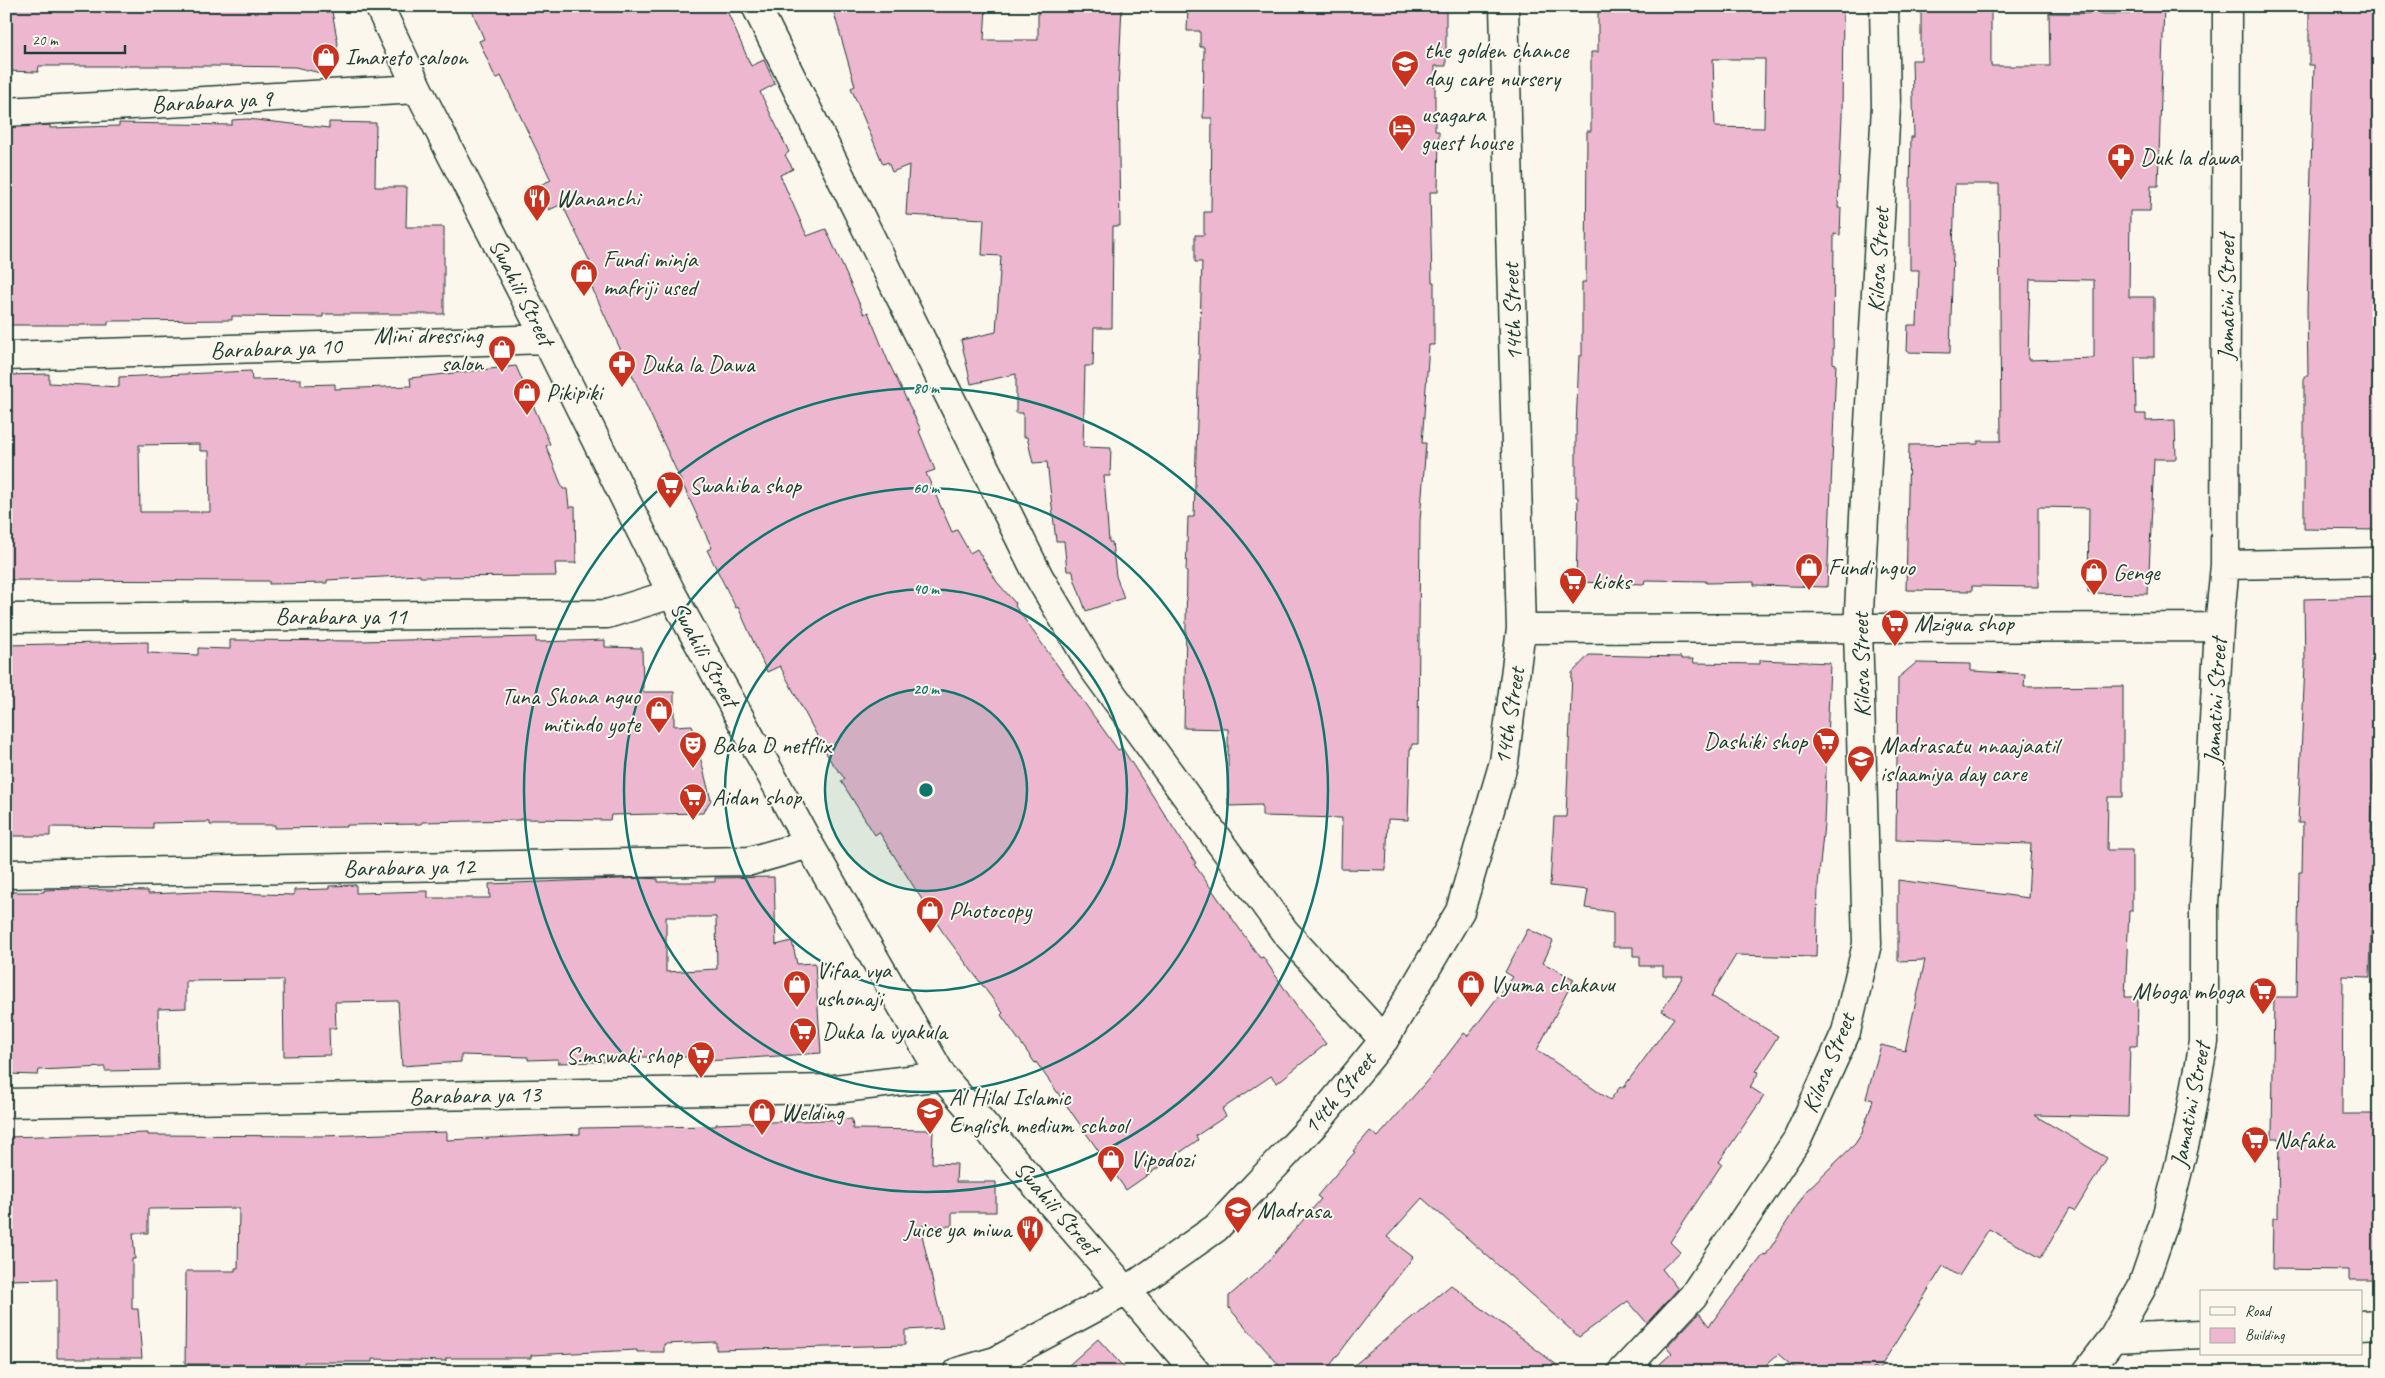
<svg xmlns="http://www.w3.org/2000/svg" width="2385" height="1378" font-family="Caveat,sans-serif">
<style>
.building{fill:#edb7d0;stroke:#1f3d34;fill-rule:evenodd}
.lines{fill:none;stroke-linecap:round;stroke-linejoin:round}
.minor-casing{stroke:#1f3d34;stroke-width:31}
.minor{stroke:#fbf7ec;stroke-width:28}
.ring{fill:none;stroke:#0f766e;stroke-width:2.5}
.labels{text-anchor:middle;stroke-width:4;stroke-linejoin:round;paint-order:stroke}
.poi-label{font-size:24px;fill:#1f3d34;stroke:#fbf7ec;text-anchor:start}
.street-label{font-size:24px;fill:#1f3d34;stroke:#fbf7ec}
.centre{fill:#0f766e;stroke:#fbf7ec;stroke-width:2.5}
.ring-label{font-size:15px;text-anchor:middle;font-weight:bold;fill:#0f766e;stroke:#fbf7ec;stroke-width:4;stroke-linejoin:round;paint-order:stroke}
</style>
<rect width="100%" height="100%" fill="#fbf7ec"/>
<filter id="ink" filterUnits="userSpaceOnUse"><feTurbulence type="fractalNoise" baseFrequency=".02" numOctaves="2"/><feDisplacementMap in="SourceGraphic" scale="10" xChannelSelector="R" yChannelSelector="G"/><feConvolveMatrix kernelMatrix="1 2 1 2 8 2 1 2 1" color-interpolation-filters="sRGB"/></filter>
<g filter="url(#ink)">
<path class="building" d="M 6,6 L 331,6 L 338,44 L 329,75 L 295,67 L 215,66 L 39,66 L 38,72 L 6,71 Z
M 470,6 L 725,6 L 751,66 L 764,60 L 775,84 L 760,92 L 789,152 L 785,155 L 793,169 L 780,175 L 807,236 L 826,229 L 864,314 L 868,312 L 888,361 L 921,430 L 919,431 L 935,470 L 926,473 L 952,532 L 957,530 L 970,553 L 977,549 L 997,582 L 1016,604 L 1015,606 L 1118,750 L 1122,748 L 1196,863 L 1194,864 L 1260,958 L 1263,957 L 1297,1007 L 1326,1044 L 1277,1083 L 1271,1076 L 1222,1109 L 1226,1116 L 1196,1136 L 1198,1140 L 1126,1190 L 1036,1062 L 1035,1063 L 1001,1015 L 1003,1013 L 942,931 L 879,832 L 875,835 L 841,781 L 845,779 L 830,760 L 780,666 L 767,672 L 738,607 L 736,608 L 707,550 L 712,548 L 582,266 L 590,262 L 562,204 L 549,210 L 538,186 L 551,180 L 501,76 L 496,79 L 479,41 L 484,39 Z
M 832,6 L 986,7 L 984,40 L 1038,40 L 1038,6 L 1122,6 L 1118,91 L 1120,226 L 1113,226 L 1112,328 L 1094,328 L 1093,366 L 1085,366 L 1083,447 L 1111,448 L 1110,476 L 1104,476 L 1109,542 L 1112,542 L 1116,576 L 1124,598 L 1086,611 L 1074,578 L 1073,571 L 1067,571 L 1064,541 L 1056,541 L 1047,462 L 1033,463 L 1027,437 L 1023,437 L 1023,413 L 1016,413 L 1016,374 L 971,384 L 961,340 L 996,332 L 1001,256 L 982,255 L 984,219 L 906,215 L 909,165 L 892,172 L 888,162 L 883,164 L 851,88 L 855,86 Z
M 1188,6 L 1317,6 L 1317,10 L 1370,10 L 1370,6 L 1446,6 L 1446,66 L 1435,66 L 1435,131 L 1439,131 L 1438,192 L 1430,192 L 1432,282 L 1434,282 L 1434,345 L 1429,345 L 1422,443 L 1426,443 L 1420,521 L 1418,744 L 1412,744 L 1412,749 L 1410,749 L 1408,820 L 1388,819 L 1386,870 L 1341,869 L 1342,818 L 1262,816 L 1262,805 L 1228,806 L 1228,729 L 1184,728 L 1187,572 L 1186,571 L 1188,517 L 1194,517 L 1202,262 L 1195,262 L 1195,235 L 1204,235 L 1204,212 L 1211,212 L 1212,118 L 1203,118 L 1204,47 L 1200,47 L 1200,31 L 1187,31 Z
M 1598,6 L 1843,6 L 1842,116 L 1838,208 L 1841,208 L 1840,235 L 1834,234 L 1833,363 L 1836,364 L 1827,587 L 1754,585 L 1754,582 L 1706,583 L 1706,581 L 1645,580 L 1644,584 L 1576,582 L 1578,497 L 1576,497 L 1576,427 L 1579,356 L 1582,356 L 1582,282 L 1586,282 L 1587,131 L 1591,131 L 1591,52 L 1598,52 ZM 1713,59 L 1765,59 L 1764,128 L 1715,127 Z
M 1921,6 L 1991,6 L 1991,66 L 2050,66 L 2049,13 L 2130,14 L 2130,6 L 2164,6 L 2158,186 L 2151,186 L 2150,211 L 2130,211 L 2129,297 L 2154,297 L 2154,357 L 2135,357 L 2136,414 L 2146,414 L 2146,421 L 2175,420 L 2176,459 L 2154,459 L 2148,594 L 2088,593 L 2089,508 L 2038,507 L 2038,587 L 1972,586 L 1972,591 L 1906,590 L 1909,445 L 1978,444 L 1978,441 L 2001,441 L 1999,184 L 1955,184 L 1950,353 L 1907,352 L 1908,325 L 1917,325 L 1919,270 L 1910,270 L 1910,191 L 1911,137 L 1914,137 L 1912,60 L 1921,60 ZM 2030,279 L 2094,280 L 2094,358 L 2028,360 Z
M 2309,6 L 2379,6 L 2379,530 L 2304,529 L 2304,376 L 2308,376 L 2307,308 L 2314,65 L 2309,65 Z
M 247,119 L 329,128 L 329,122 L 376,123 L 375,187 L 407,187 L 406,227 L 444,227 L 444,314 L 323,314 L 323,317 L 232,316 L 232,320 L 108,321 L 108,325 L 6,325 L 6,128 L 50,125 L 50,128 L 119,126 L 119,123 L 232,125 L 232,120 Z
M 516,366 L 550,444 L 546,446 L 563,489 L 567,489 L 569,507 L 575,507 L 576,563 L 555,563 L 556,576 L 420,577 L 420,575 L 327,580 L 327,583 L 269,584 L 269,581 L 6,580 L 6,375 L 49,374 L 49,383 L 119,387 L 119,377 L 251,371 L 252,380 L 301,379 L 301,385 L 335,384 L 335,389 L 411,386 L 410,378 ZM 200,444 L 200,451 L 209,451 L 210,512 L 140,512 L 139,445 Z
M 2379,597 L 2379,655 L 2371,834 L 2374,834 L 2370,977 L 2343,976 L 2342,1114 L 2379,1114 L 2379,1280 L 2349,1280 L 2349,1270 L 2272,1269 L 2273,1218 L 2278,1218 L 2279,1138 L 2272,1138 L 2274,997 L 2297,997 L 2299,872 L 2302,872 L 2303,823 L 2298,823 L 2305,664 L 2304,599 Z
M 536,637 L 536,642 L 605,640 L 605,647 L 642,648 L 643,692 L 674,692 L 674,726 L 692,725 L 711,800 L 703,813 L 611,815 L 610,820 L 520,819 L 520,820 L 422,822 L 422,824 L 347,825 L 347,827 L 275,828 L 275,825 L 210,825 L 210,822 L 153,823 L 153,828 L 50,827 L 50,836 L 6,836 L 6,645 L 148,642 L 148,653 L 198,655 L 198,648 L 230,649 L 230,640 L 362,641 Z
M 1589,655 L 1681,657 L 1681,659 L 1693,659 L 1694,663 L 1760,664 L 1760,660 L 1830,663 L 1824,824 L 1818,885 L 1816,957 L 1736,955 L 1711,996 L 1778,1036 L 1756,1071 L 1759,1072 L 1750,1087 L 1764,1096 L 1719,1162 L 1722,1164 L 1670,1242 L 1680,1252 L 1662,1269 L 1678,1289 L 1647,1323 L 1628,1301 L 1579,1337 L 1422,1198 L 1387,1237 L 1413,1257 L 1325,1372 L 1285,1372 L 1229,1308 L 1229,1296 L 1263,1267 L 1321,1199 L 1317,1196 L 1355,1152 L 1353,1151 L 1370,1131 L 1378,1137 L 1432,1075 L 1464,1033 L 1468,1036 L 1513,977 L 1505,972 L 1528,929 L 1553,941 L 1543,963 L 1574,979 L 1537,1050 L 1610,1100 L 1620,1087 L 1623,1088 L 1674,1018 L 1662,1011 L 1683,976 L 1663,976 L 1663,966 L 1640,966 L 1640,956 L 1633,956 L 1633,947 L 1613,947 L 1613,912 L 1585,908 L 1588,890 L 1550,886 L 1554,817 L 1566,817 L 1572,673 Z
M 1916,663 L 1971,664 L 1971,671 L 2025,674 L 2024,687 L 2123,686 L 2123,797 L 2108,797 L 2107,850 L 2132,850 L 2132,911 L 2129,911 L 2125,997 L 2138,997 L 2137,1046 L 2130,1046 L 2128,1117 L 2034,1115 L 2107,1158 L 2075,1211 L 2070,1208 L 2041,1258 L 1989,1229 L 1959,1276 L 1943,1266 L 1878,1371 L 1874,1367 L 1870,1372 L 1799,1372 L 1778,1354 L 1758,1372 L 1651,1372 L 1672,1353 L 1667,1347 L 1699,1313 L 1709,1326 L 1764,1254 L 1766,1255 L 1807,1190 L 1855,1144 L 1862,1133 L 1873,1100 L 1866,1098 L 1881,1045 L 1905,1051 L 1925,960 L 1898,961 L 1898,880 L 2028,898 L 2031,844 L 1896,840 L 1898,678 Z
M 774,877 L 776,945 L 792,941 L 797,964 L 815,963 L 821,1053 L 707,1061 L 707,1057 L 629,1057 L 629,1061 L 558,1063 L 558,1059 L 528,1060 L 528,1057 L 461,1055 L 461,1062 L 402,1066 L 398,1001 L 335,1002 L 336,1028 L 329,1028 L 330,1055 L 284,1056 L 283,980 L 186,981 L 186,1008 L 158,1009 L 159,1070 L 105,1071 L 105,1067 L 39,1070 L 38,1075 L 6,1074 L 6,892 L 44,892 L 44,890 L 71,889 L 148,891 L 148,894 L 200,892 L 294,895 L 294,890 L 329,889 L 329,886 L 356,885 L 356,893 L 428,891 L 428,898 L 490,898 L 489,884 L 644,878 L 658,879 L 658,882 L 715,882 L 715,878 ZM 666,917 L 716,917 L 717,969 L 666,972 Z
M 852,1119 L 853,1129 L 933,1130 L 932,1163 L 957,1164 L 956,1182 L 996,1182 L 996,1212 L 952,1212 L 952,1226 L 920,1226 L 943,1328 L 905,1330 L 905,1345 L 716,1350 L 716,1342 L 664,1344 L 664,1352 L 637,1352 L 637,1350 L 531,1355 L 531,1358 L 446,1358 L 446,1361 L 372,1359 L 372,1362 L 304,1362 L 304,1365 L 185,1364 L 186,1271 L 235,1271 L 235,1268 L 238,1268 L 239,1208 L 148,1209 L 148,1233 L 133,1233 L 135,1259 L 132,1259 L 132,1309 L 138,1309 L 142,1358 L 57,1358 L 57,1279 L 6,1280 L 6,1137 L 148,1133 L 148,1135 L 321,1136 L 447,1132 L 447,1140 L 580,1134 L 580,1128 L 716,1126 L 716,1124 Z
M 1451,1285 L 1566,1372 L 1346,1372 Z
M 1098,1339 L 1128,1372 L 1061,1372 Z"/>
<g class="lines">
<g class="minor-casing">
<path id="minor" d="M 379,6 L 418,89 L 546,339 L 672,594 L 809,844 L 942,1076 L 1196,1372
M 756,6 L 1039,577 L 1093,668 L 1285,932 L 1384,1040
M 6,112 L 418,89
M 6,356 L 546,339
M 2225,565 L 2379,562
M 6,618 L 607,614 L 672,594
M 1521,629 L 2219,627
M 6,874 L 750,861 L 809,844
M 6,1103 L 835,1089 L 942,1076
M 2361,1325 L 2379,1324
M 2113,1338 L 2201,1334
M 958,1372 L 996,1361 L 1128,1290 L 1216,1228 L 1321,1117 L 1384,1040 L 1460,911 L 1504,762 L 1521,629 L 1504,6
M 1622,1372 L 1693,1296 L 1797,1140 L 1846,1032 L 1867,944 L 1858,629 L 1886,106 L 1884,6
M 2087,1372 L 2113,1338 L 2142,1287 L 2167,1214 L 2186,1138 L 2204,1042 L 2204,906 L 2219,627 L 2225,565 L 2227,6"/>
</g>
<use href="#minor" class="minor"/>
</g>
</g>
<circle cx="926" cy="790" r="101" fill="#0f766e" fill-opacity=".12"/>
<g class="ring">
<circle cx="926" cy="790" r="101"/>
<circle cx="926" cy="790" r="201"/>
<circle cx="926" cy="790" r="302"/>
<circle cx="926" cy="790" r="402"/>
</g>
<defs>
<g id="shop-pin" transform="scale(1.4375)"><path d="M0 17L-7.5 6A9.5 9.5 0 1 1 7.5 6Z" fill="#c8321e" stroke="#fbf7ec"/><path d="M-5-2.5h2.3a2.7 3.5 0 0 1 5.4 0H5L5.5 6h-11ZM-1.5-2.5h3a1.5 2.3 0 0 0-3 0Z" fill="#fff"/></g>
<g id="school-pin" transform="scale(1.4375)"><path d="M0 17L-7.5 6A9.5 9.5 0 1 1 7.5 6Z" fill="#c8321e" stroke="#fbf7ec"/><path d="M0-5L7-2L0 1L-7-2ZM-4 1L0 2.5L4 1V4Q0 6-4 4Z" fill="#fff"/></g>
<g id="hotel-pin" transform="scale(1.4375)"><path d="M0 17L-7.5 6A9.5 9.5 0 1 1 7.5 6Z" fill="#c8321e" stroke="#fbf7ec"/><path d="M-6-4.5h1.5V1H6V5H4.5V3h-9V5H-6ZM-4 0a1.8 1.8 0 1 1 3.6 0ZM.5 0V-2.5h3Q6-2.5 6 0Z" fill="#fff"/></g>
<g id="pharmacy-pin" transform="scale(1.4375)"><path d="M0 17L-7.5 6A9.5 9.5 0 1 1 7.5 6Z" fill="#c8321e" stroke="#fbf7ec"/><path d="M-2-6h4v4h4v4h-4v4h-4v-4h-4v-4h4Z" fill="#fff"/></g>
<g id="restaurant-pin" transform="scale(1.4375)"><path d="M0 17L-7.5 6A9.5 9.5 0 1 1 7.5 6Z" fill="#c8321e" stroke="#fbf7ec"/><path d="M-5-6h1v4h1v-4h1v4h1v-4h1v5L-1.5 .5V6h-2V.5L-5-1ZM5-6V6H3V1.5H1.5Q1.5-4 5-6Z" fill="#fff"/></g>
<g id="supermarket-pin" transform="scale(1.4375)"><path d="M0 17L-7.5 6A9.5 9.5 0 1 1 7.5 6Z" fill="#c8321e" stroke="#fbf7ec"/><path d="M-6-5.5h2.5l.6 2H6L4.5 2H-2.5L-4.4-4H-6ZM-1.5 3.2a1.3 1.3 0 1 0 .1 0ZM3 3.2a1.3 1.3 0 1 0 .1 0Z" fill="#fff"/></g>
<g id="theatre-pin" transform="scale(1.4375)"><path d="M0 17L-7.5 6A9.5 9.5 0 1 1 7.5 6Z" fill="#c8321e" stroke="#fbf7ec"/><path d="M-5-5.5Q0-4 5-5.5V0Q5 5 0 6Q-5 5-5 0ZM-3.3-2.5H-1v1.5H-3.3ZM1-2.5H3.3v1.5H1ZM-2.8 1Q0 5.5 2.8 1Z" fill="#fff"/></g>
</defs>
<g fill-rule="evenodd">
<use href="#shop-pin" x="326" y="57"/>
<use href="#school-pin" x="1405" y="64"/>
<use href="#hotel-pin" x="1402" y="128"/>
<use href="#pharmacy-pin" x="2121" y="157"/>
<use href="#restaurant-pin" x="537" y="198"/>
<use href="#shop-pin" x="584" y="273"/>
<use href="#shop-pin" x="502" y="349"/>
<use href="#pharmacy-pin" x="622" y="364"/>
<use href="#shop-pin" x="527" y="392"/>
<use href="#supermarket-pin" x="670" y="485"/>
<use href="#shop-pin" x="1809" y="567"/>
<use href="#shop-pin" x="2094" y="572"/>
<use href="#supermarket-pin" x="1573" y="581"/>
<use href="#supermarket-pin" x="1895" y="623"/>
<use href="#shop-pin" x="659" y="710"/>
<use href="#supermarket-pin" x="1826" y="741"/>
<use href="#theatre-pin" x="693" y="745"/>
<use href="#school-pin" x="1861" y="759"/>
<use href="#supermarket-pin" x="693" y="797"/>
<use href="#shop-pin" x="930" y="910"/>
<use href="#shop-pin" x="797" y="984"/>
<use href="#shop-pin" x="1471" y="984"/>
<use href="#supermarket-pin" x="2263" y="991"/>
<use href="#supermarket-pin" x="803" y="1031"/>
<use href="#supermarket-pin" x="701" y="1055"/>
<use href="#school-pin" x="930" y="1111"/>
<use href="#shop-pin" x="762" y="1112"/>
<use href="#supermarket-pin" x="2255" y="1140"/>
<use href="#shop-pin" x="1111" y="1159"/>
<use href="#school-pin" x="1238" y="1210"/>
<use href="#restaurant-pin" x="1030" y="1229"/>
</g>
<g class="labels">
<g class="poi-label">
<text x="1424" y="58">the golden chance<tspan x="1424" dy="28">day care nursery</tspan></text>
<text x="345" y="65">Imareto saloon</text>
<text x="1421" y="122">usagara<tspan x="1421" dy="28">guest house</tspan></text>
<text x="2140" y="165">Duk la dawa</text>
<text x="556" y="206">Wananchi</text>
<text x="603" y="267">Fundi minja<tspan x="603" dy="28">mafriji used</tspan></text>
<text x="483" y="343" text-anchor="end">Mini dressing<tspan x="483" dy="28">salon</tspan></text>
<text x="641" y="372">Duka la Dawa</text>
<text x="546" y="400">Pikipiki</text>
<text x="689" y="493">Swahiba shop</text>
<text x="1828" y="575">Fundi nguo</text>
<text x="2113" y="580">Genge</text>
<text x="1592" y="589">kioks</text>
<text x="1914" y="631">Mzigua shop</text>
<text x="640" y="704" text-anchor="end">Tuna Shona nguo<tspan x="640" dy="28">mitindo yote</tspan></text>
<text x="1807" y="749" text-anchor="end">Dashiki shop</text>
<text x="712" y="753">Baba D netflix</text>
<text x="1880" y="753">Madrasatu nnaajaatil<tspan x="1880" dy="28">islaamiya day care</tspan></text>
<text x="712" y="805">Aidan shop</text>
<text x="949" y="918">Photocopy</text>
<text x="816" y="978">Vifaa vya<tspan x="816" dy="28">ushonaji</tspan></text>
<text x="1490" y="992">Vyuma chakavu</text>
<text x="2244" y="999" text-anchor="end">Mboga mboga</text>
<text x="822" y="1039">Duka la vyakula</text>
<text x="682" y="1063" text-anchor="end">S.mswaki shop</text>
<text x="949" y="1105">Al Hilal Islamic<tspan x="949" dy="28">English medium school</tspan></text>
<text x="781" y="1120">Welding</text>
<text x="2274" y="1148">Nafaka</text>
<text x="1130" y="1167">Vipodozi</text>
<text x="1257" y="1218">Madrasa</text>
<text x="1011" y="1237" text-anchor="end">Juice ya miwa</text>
</g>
<g class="street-label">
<text transform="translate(212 101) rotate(-3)" y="8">Barabara ya 9</text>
<text transform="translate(1878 260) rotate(-87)" y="8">Kilosa Street</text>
<text transform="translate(522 292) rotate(63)" y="8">Swahili Street</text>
<text transform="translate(2226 297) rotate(-90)" y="8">Jamatini Street</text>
<text transform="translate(1512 312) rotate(-92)" y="8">14th Street</text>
<text transform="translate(276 348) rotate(-2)" y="8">Barabara ya 10</text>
<text x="341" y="624">Barabara ya 11</text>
<text transform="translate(705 654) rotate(61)" y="8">Swahili Street</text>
<text transform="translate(1861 665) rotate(-91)" y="8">Kilosa Street</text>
<text transform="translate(2215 701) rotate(-87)" y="8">Jamatini Street</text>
<text transform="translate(1509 716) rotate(-81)" y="8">14th Street</text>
<text transform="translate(409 867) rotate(-1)" y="8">Barabara ya 12</text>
<text transform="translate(1828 1063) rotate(-68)" y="8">Kilosa Street</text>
<text transform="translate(1339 1093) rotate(-50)" y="8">14th Street</text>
<text transform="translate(475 1095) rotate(-1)" y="8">Barabara ya 13</text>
<text transform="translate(2190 1105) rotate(-79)" y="8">Jamatini Street</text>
<text transform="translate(1057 1208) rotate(49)" y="8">Swahili Street</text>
</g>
</g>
<circle cx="926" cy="790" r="8" class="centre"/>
<g class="ring-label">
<text x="926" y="393">80 m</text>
<text x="926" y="493">60 m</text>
<text x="926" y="594">40 m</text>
<text x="926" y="694">20 m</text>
</g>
<rect width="2385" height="1378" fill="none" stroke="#fbf7ec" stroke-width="25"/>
<rect x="12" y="12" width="2360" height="1353" fill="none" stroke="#1f3d34" stroke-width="2" filter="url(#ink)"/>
<rect x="2200" y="1290" width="162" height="65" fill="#fbf7ec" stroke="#a3ada2"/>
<rect x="2210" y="1307" width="25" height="8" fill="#fbf7ec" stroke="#a3ada2"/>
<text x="2245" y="1316" font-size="15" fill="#1f3d34">Road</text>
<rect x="2210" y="1328" width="25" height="15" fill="#edb7d0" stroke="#a3ada2"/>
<text x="2245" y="1340" font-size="15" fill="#1f3d34">Building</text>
<path d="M25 45v8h100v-8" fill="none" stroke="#1f3d34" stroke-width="2.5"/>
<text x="32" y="45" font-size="15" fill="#1f3d34" stroke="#fbf7ec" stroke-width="4" paint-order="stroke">20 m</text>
</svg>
